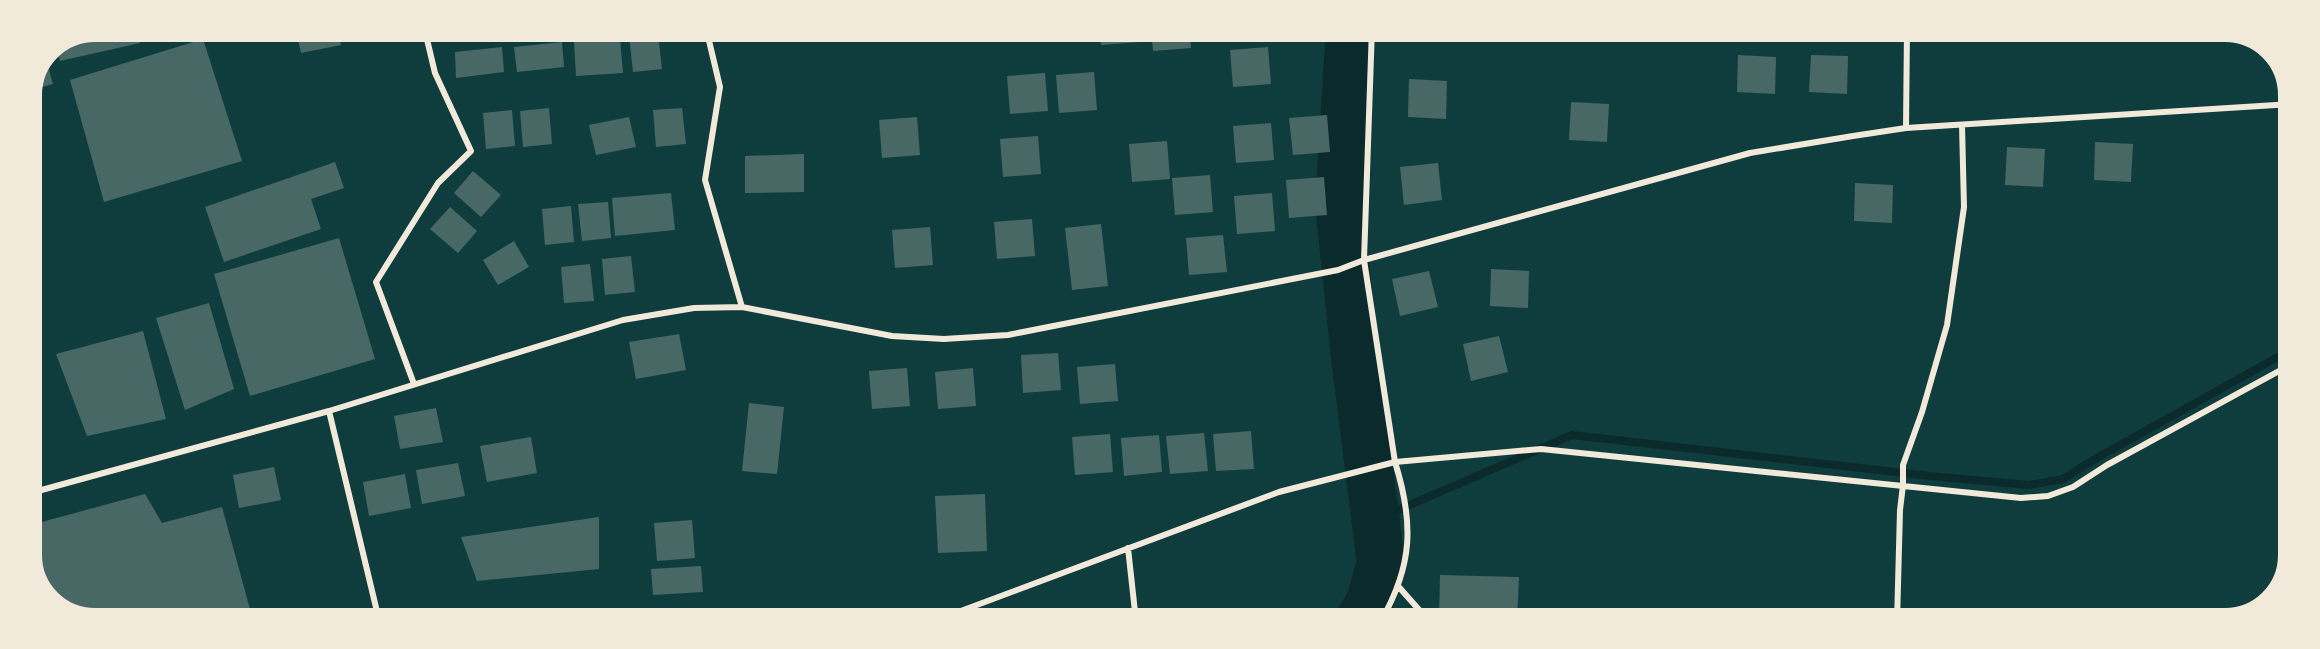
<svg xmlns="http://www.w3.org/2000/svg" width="2320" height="649" font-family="Raleway,sans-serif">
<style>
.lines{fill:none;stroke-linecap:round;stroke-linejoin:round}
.stream{stroke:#0a2a2b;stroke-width:8}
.river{stroke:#0a2a2b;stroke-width:48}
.building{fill:#486865}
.minor{stroke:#f1e9da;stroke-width:6}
.rim{fill:none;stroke:#f1e9da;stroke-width:8}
</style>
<rect width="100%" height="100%" fill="#0f3d3e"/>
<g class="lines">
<path class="stream" d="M 1377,519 L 1572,435 L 1930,476 L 2029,485 L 2063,479 L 2095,459 L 2292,349"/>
<path class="river" d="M 1350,28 L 1339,203 L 1355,357 L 1381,563 L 1369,604 L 1358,621"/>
</g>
<path class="building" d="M 95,27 L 136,27 L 140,43 L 60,61 L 56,43 Z
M 295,27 L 337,27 L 341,45 L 301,53 Z
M 361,27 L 403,27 L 404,32 L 364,41 Z
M 1100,28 L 1138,28 L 1139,42 L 1101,45 Z
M 1151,28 L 1189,28 L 1191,48 L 1153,51 Z
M 658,33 L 662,69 L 633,72 L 629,36 Z
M 620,38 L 623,73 L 576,76 L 574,41 Z
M 203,39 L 242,161 L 104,202 L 70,80 Z
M 562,42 L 564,67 L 517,72 L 514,47 Z
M 502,47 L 504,72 L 456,78 L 455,52 Z
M 1268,47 L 1271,84 L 1233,87 L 1230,50 Z
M 44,53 L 53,84 L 28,91 Z
M 1738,55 L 1776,57 L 1775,94 L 1737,92 Z
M 1811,55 L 1848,56 L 1847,94 L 1809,92 Z
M 1094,72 L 1097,110 L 1059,113 L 1056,75 Z
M 1045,73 L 1048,111 L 1010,114 L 1007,76 Z
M 1409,79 L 1447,81 L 1446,119 L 1408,117 Z
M 1571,102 L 1609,104 L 1607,142 L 1569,140 Z
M 549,108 L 552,144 L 523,147 L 520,111 Z
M 682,108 L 686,144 L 656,147 L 653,110 Z
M 512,110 L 515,146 L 486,149 L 483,113 Z
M 1327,115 L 1330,152 L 1293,155 L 1289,118 Z
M 629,117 L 636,147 L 596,155 L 589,125 Z
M 917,117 L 920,155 L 882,158 L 879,120 Z
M 1271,123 L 1274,160 L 1236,163 L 1233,126 Z
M 2293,133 L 2292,179 L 2283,179 L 2280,134 Z
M 1038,136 L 1041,174 L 1003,177 L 1000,139 Z
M 1167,141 L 1170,179 L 1132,182 L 1129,144 Z
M 2095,142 L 2133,144 L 2131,182 L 2094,180 Z
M 2007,147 L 2045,149 L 2043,187 L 2005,185 Z
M 804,154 L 804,192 L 745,193 L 745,156 Z
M 335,162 L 344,188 L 311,199 L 321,229 L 224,262 L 205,207 Z
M 1438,163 L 1442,200 L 1404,205 L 1400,167 Z
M 473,171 L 501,195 L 481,217 L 454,193 Z
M 1210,175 L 1213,212 L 1175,215 L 1172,178 Z
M 1324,177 L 1327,215 L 1289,218 L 1286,180 Z
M 1855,183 L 1893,185 L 1892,223 L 1854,221 Z
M 671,193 L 675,230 L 615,236 L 612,198 Z
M 1272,193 L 1275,231 L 1237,234 L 1234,196 Z
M 608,202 L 611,238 L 582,241 L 578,204 Z
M 571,206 L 574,242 L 545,245 L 542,209 Z
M 450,207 L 477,231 L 458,253 L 430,229 Z
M 1032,219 L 1035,256 L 997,259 L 994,222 Z
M 1101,224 L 1108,286 L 1072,290 L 1065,228 Z
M 930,227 L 933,265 L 895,268 L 892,230 Z
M 1223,235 L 1227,272 L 1189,275 L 1186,238 Z
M 339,238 L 375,359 L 250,396 L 214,274 Z
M 514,241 L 529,267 L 498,285 L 483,260 Z
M 631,256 L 635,292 L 605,295 L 602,259 Z
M 590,264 L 594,301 L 564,303 L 561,267 Z
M 1491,269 L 1529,271 L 1528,308 L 1490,306 Z
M 1429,271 L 1438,307 L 1400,316 L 1392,279 Z
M 209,303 L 234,389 L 185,410 L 156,318 Z
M 143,331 L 166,419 L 87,436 L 56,354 Z
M 679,334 L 686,370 L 636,379 L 629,342 Z
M 1499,336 L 1508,372 L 1471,381 L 1463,344 Z
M 1058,353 L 1061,390 L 1023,393 L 1021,355 Z
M 1115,364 L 1118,401 L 1080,404 L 1077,367 Z
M 907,368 L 910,406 L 872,409 L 869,371 Z
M 973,368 L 976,406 L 938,409 L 935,372 Z
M 749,403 L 784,407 L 777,474 L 742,471 Z
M 436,408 L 443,442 L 400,449 L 394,416 Z
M 1251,431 L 1254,469 L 1216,471 L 1213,434 Z
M 1204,433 L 1208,471 L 1170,474 L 1166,436 Z
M 1110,434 L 1113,472 L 1075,475 L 1072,437 Z
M 1159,435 L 1162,472 L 1124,476 L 1121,438 Z
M 531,437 L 537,473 L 487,482 L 480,446 Z
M 458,463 L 465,496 L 422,504 L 416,470 Z
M 274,467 L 281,500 L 239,508 L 233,475 Z
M 405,474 L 411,508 L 369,516 L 363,482 Z
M 145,494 L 162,523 L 222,507 L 253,620 L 78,620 L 44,599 L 27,559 L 27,526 Z
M 985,494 L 987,551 L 938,553 L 935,496 Z
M 599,517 L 599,569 L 477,581 L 461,537 Z
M 692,520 L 695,558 L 657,561 L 654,523 Z
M 701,566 L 703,592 L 653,595 L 651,569 Z
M 1440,575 L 1519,577 L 1517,621 L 1439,621 Z
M 696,610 L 696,620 L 646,620 L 646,613 Z"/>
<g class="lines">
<path class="minor" d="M 706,28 L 720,87 L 705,180 L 742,307
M 1372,28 L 1364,260 L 1395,462 C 1414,523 1413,565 1381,621
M 1906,128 L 1907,29
M 414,384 L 376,282 L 438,183 L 471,151 L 435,73 L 424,27
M 329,411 L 379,620
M 27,494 L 329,411 L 623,320 L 694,308 L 742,307 L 892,336 L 944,339 L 1008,335 L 1338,270 L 1364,260 L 1750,153 L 1853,136 L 1906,128 L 2293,104
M 1128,548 L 1136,621
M 1398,586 L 1421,612 L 1421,621
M 934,621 L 1279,492 L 1395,462 L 1541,449 L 2021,498 L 2048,496 L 2073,487 L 2107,465 L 2292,364
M 1897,622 L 1900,510 L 1903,485 L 1903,465 L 1922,412 L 1947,325 L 1964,207 L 1962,125"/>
</g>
<path d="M0 0H2320V649H0ZM95 38H2225A57 57 0 0 1 2282 95V555A57 57 0 0 1 2225 612H95A57 57 0 0 1 38 555V95A57 57 0 0 1 95 38Z" fill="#f1e9da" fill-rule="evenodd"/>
<path class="rim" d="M95 38H2225A57 57 0 0 1 2282 95V555A57 57 0 0 1 2225 612H95A57 57 0 0 1 38 555V95A57 57 0 0 1 95 38Z"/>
</svg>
